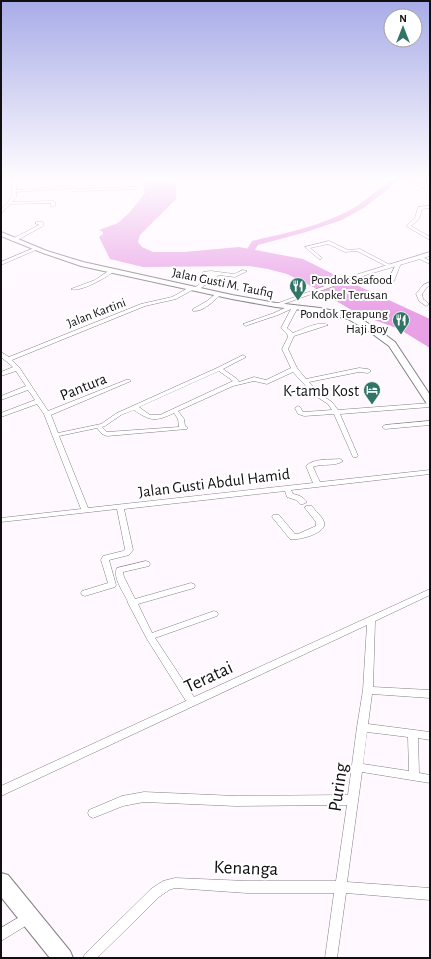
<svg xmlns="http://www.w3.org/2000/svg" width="431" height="959" font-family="'Alegreya Sans',sans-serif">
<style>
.water{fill:#e9a1e6}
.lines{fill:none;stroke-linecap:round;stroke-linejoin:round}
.river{fill:#e9a1e6;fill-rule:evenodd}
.minor-casing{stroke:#847f84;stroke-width:1}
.tertiary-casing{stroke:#847f84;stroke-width:1}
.secondary-casing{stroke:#847f84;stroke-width:2}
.trunk-casing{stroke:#847f84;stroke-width:2}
.minor{fill:#fff;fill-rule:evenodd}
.tertiary{fill:#fff;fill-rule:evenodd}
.secondary{fill:#fff;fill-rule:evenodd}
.trunk{fill:#fff;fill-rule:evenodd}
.labels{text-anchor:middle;stroke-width:4;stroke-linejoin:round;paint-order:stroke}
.far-poi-label{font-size:13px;fill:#110f11;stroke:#fff;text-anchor:start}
.far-street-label{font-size:13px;fill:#110f11;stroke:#fff}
.street-label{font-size:16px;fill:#110f11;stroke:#fff}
.poi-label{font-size:16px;fill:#110f11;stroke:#fff;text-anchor:end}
.near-street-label{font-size:19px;fill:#110f11;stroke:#fff}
</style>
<rect width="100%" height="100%" fill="#fff9ff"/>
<path class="water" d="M 142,179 L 173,179 L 176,185 L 176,199 L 140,235 L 138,242 L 142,247 L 153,252 L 184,252 L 239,247 L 303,259 L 339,277 L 430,319 L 430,348 L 399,329 L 358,314 L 313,287 L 287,274 L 268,269 L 249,266 L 143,267 L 110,259 L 99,237 L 103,234 L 103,232 L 99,230 L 118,223 L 130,212 L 145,193 Z"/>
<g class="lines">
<path class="river" d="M 393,179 L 401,179 L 365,207 L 342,220 L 306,232 L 258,245 L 250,258 L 244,258 L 243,256 L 252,241 C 286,233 322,226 352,209 C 367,200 379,188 393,179 Z"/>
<g class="minor-casing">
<path id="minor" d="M 12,179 L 16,179 L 16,190 L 69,186 L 74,187 L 75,189 L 135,187 L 137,188 L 135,189 L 76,191 L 72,191 L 71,189 L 69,188 L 16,192 L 16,197 L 12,202 L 53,201 L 55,202 L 55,206 L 51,207 L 51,203 L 10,204 L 1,214 L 1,210 L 12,197 Z
M 413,181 C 420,182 430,186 430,194 L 425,189 L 413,183 Z
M 430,206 L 430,208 L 422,209 L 419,219 L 411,226 L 430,237 L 430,240 L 406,226 L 415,218 L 418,207 Z
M 36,222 L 43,222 L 43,226 L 16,241 L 12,241 L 12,239 L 39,225 L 39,224 L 36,224 Z
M 329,241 L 348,250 L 360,249 L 392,266 L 388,267 L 357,251 L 345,252 L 328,244 L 310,248 L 321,257 L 321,259 L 319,259 L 305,247 Z
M 34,248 L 38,249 L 1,265 L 1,262 Z
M 417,256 L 421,256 L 430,261 L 430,264 L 417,258 Z
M 397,262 L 401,263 L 394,281 L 389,282 L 388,281 Z
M 110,270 L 114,271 C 108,277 79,293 71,289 L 95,280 Z
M 243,270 L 247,271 L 235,277 L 219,275 L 198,290 L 194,289 L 176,299 L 145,306 L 12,360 L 19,367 L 48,411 L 126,380 L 130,380 L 131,381 L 51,415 L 58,433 L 101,424 L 117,413 L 217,368 L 243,355 L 246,357 L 223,369 L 237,379 L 239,382 L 254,377 L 266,380 L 291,368 L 282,349 L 288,337 L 287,334 L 281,328 L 291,309 L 278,315 L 248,325 L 246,326 L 243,324 L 274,313 L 289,306 L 295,305 L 298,307 L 287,328 L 293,333 C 301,330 320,320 328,325 L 294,336 L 288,349 L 297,368 L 306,379 L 359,368 L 368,369 L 371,371 L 368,373 L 359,372 L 309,382 L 318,393 L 332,402 L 338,410 L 430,403 L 430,407 L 340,414 L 358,456 L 357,457 L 353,457 L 334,414 L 304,416 L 298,414 L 295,408 L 298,406 L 300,407 L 303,412 L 304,412 L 332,410 L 328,404 L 314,395 L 293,372 L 267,384 L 254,381 L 233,386 L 178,411 L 184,419 L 185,426 L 188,428 L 187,429 L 107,436 L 102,434 L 97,428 L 59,436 L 88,508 L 313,483 L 306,466 C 314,458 329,460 340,459 L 343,461 C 335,467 322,463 313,467 L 320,482 L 430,470 L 430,474 L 291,490 L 293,494 C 299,495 303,497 307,502 L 303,504 L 300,504 L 296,500 L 287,497 L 285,491 L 124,509 L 133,550 L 129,555 L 109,560 L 116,585 L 115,587 L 85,596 L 82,595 L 81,593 L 82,591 L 108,583 L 101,560 L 103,556 L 123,551 L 125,549 L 117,509 L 1,522 L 1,518 L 81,509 L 44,414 L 37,404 L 1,417 L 1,413 L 35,400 L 28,390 L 1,400 L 1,396 L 26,386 L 16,371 L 1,376 L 1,372 L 13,367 L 1,357 L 1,352 L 9,357 L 141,304 L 172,297 L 190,287 L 194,288 L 208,278 L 203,274 L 203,272 L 211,271 L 234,274 ZM 219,371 L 233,381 L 160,415 L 150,415 L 139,407 ZM 134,410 C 150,421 155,422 174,413 L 178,419 L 179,427 L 107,432 L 102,427 L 105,426 L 121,415 Z
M 430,282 L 430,286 L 427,287 L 422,294 L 423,299 L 429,304 L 426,306 L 419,301 L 416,294 L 423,285 Z
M 218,292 L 221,294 C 214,301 203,312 193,311 L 193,309 L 207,301 Z
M 430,421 L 430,425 L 385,429 L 382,427 L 385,425 Z
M 306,506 L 312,506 C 315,511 322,516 324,522 C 328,533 298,541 290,539 L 272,517 L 273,515 L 279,515 L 295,534 L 298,534 L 316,526 L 316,522 L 305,508 Z
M 146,561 L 149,562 L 150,564 L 149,566 L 123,572 L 124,577 L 135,599 L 191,583 L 194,584 L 195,586 L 194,588 L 138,604 L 152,633 L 214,611 L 217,612 L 218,614 L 217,616 L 155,638 L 194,697 L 430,589 L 430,595 L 375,621 L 373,687 L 430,690 L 430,698 L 372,694 L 368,724 L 430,732 L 430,740 L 418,738 L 419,773 L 430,775 L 430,783 L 362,772 L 347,882 L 430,888 L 430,900 L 346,893 L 337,958 L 325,958 L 334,893 L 247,893 L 175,888 L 169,890 L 159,897 L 97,958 L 83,958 L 85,954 L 151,889 L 163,881 L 175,878 L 247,881 L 336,881 L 347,805 L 236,806 L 144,802 L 123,806 L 93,818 L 89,816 L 88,813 L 89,810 L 122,796 L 144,792 L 236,796 L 348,795 L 357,727 L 363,690 L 367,625 L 1,796 L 1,786 L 186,701 L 147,639 L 128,603 L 128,602 C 124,593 112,577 117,568 ZM 367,732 L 408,737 L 409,771 L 363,764 Z
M 28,912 L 32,914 L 34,918 L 32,922 L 1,941 L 1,928 Z"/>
</g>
<g class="tertiary-casing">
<path id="tertiary" d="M 430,252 L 430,256 L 356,278 L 278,306 L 274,306 L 273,305 L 352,276 Z"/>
</g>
<g class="secondary-casing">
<path id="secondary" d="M 1,232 L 47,251 L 83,262 L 232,295 L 276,303 L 320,308 L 354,315 L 376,328 L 395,342 L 430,395 L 430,405 L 427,404 L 389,346 L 370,332 L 348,319 L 320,312 L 276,307 L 232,299 L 81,266 L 43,253 L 1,236 Z"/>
</g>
<g class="trunk-casing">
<path id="trunk" d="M 1,873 L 8,875 L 70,951 L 73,958 L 50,958 L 1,897 Z"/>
</g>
<use href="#minor" class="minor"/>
<use href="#tertiary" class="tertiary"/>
<use href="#secondary" class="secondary"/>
<use href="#trunk" class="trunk"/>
</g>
<linearGradient id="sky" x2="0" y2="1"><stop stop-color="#a8ace7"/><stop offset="0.57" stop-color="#fffcff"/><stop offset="1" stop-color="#fffcff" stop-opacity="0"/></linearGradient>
<rect width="431" height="314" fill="url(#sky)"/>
<defs>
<g id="restaurant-pin" transform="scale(0.9)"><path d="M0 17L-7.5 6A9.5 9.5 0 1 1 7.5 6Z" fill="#317567" stroke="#fff"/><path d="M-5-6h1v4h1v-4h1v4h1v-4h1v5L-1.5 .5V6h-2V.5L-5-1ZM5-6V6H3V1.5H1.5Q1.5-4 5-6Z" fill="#fff"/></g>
<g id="hotel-pin" transform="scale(0.9)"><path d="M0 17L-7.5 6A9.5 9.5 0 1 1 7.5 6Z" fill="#317567" stroke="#fff"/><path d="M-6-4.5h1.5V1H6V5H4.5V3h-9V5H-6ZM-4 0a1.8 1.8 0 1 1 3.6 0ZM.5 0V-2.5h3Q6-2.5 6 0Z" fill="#fff"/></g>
</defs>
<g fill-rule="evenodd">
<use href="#restaurant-pin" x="298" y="286"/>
<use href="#restaurant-pin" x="401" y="320"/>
<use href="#hotel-pin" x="372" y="390"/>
</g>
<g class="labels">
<g class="far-poi-label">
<text x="311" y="284">Pondok Seafood<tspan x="311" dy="15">Kopkel Terusan</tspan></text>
<text x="388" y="318" text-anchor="end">Pondok Terapung<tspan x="388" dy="15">Haji Boy</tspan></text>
</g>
<g class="far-street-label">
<text transform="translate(223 282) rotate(12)" y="5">Jalan Gusti M. Taufiq</text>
<text transform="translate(96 312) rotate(-21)" y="5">Jalan Kartini</text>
</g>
<g class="street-label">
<text transform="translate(83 386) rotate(-22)" y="6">Pantura</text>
<text transform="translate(214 482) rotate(-7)" y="6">Jalan Gusti Abdul Hamid</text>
</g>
<g class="poi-label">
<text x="359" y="396">K-tamb Kost</text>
</g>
<g class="near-street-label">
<text transform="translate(208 676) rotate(-25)" y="7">Teratai</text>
<text transform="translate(337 787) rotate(-82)" y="7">Puring</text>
<text transform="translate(246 867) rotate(2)" y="7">Kenanga</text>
</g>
</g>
<rect width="431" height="959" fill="none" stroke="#110f11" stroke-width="4"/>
<g transform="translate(403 28)"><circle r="19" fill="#ffffff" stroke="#a09fa0"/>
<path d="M0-3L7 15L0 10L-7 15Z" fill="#317567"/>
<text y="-6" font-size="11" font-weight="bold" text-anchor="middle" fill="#110f11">N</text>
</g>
</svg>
